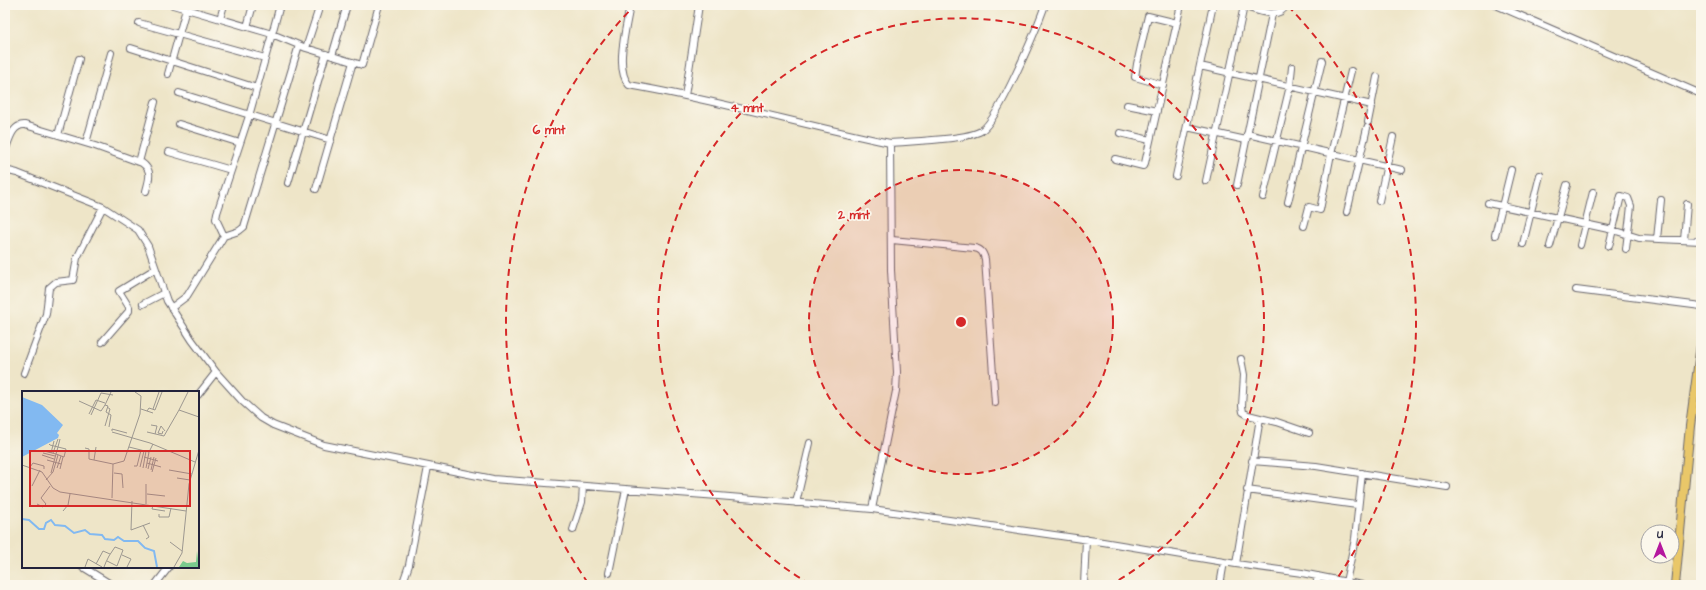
<svg xmlns="http://www.w3.org/2000/svg" width="1706" height="590" font-family="'Architects Daughter',sans-serif">
<style>
.lines{fill:none;stroke-linecap:round;stroke-linejoin:round}
.minor-casing{stroke:#69666c;stroke-width:8}
.major-casing{stroke:#69666c;stroke-width:10}
.minor{stroke:#fff;stroke-width:6}
.major{stroke:#e9c769;stroke-width:8}
.ring{fill:none;stroke:#d62828;stroke-width:2;stroke-dasharray:7 5}
.inset-river{fill:none;stroke:#82b9f1;stroke-width:2}
.inset-road{fill:none;stroke:#9c9790;stroke-width:1}
.view{fill:#d62828;fill-opacity:0.15;stroke:#d62828;stroke-width:2}
.inset-edge{fill:none;stroke:#22223b;stroke-width:2}
.centre{fill:#d62828;stroke:#fbf7ec;stroke-width:2}
.ring-label{font-size:12px;text-anchor:middle;font-weight:bold;fill:#d62828;stroke:#fbf7ec;stroke-width:3.5;stroke-linejoin:round;paint-order:stroke}
</style>
<rect width="100%" height="100%" fill="#fbf7ec"/>
<filter id="ink" filterUnits="userSpaceOnUse"><feTurbulence type="fractalNoise" baseFrequency=".025" numOctaves="2"/><feDisplacementMap in="SourceGraphic" scale="8" xChannelSelector="R" yChannelSelector="G"/><feConvolveMatrix kernelMatrix="1 2 1 2 8 2 1 2 1" color-interpolation-filters="sRGB"/></filter>
<filter id="wash" filterUnits="userSpaceOnUse"><feTurbulence type="fractalNoise" baseFrequency=".012" numOctaves="4" result="noise"/><feDisplacementMap in="SourceGraphic" scale="16" xChannelSelector="R" yChannelSelector="G"/><feGaussianBlur stdDeviation="0.9" result="paint"/><feColorMatrix in="noise" values="0 0 0 0 0 0 0 0 0 0 0 0 0 0 0 0 0 1.4 0 .05"/><feComposite in="paint" operator="in"/></filter>
<g filter="url(#wash)">
<rect width="100%" height="100%" fill="#eee5c8"/>
</g>
<g filter="url(#ink)">
<g class="lines">
<g class="minor-casing">
<path id="minor" d="M 173,5 L 272,34 L 249,116 L 217,213 L 216,219 L 224,236
M 280,5 L 272,34 L 306,48 L 362,65 L 379,5
M 630,5 C 627,25 614,69 629,85 C 717,100 803,125 890,143
M 1239,5 C 1252,8 1279,22 1286,5
M 1496,5 L 1701,94
M 220,19 L 224,5
M 139,23 L 265,58
M 247,27 L 253,5
M 131,48 L 257,88
M 306,48 L 320,5
M 332,56 L 347,5
M 1200,66 L 1372,105
M 168,74 L 186,9
M 1163,85 L 1135,77 L 1137,64 L 1148,16 L 1177,23
M 179,93 L 331,140
M 685,96 L 699,5
M 1127,105 L 1157,111
M 1368,122 L 1377,77
M 179,124 L 240,143
M 1187,127 L 1246,140
M 1120,133 L 1150,140
M 1247,134 L 1402,170
M 58,135 L 79,59
M 86,143 L 111,53
M 5,151 C 9,141 12,124 25,125 L 95,146 L 142,163 C 153,171 149,179 146,191
M 169,152 L 231,170
M 1115,159 L 1143,166 L 1145,163 L 1181,5
M 139,162 L 155,102
M 5,170 L 17,173 L 103,207 L 138,230 L 148,246 L 167,301 L 192,340 L 216,372 L 242,401 L 261,418 L 273,425 L 324,445 L 493,479 L 718,496 L 872,509 L 1103,542 L 1236,564 L 1302,573 L 1362,585
M 1176,176 L 1213,5
M 1206,181 L 1244,6
M 288,183 L 326,54
M 1237,185 L 1272,14
M 316,189 L 353,62
M 1263,197 L 1290,86 L 1292,67
M 1379,201 L 1393,137
M 1288,202 L 1322,61
M 1488,203 L 1613,230 L 1639,238 L 1701,241
M 1347,212 L 1367,128
M 1304,226 L 1309,207 L 1320,210 L 1331,154 L 1351,71
M 1495,235 L 1511,170
M 1657,239 L 1661,200
M 892,240 L 974,248 C 981,249 983,252 985,259 L 995,403
M 1684,240 L 1687,204
M 1523,244 L 1540,175
M 1580,245 L 1593,192
M 1550,246 L 1567,185
M 1609,246 L 1621,196 L 1628,198 L 1631,206 L 1626,249
M 1576,290 L 1701,306
M 143,304 L 164,293
M 171,308 L 187,296 L 224,236 L 239,231 L 244,227 L 299,45
M 102,342 L 129,311 L 129,307 L 119,291 L 155,269
M 1241,359 L 1244,375 L 1242,406 L 1243,412 L 1248,415 L 1277,422 L 1309,433
M 24,373 L 46,314 L 49,288 L 56,282 L 73,280 L 77,258 L 103,207
M 198,395 L 216,372
M 1252,461 L 1316,466 L 1447,487
M 1247,490 L 1357,505
M 796,503 L 810,443
M 872,509 L 896,391 L 897,372 L 891,270 L 890,143 C 911,141 965,140 981,131 C 998,121 1037,28 1045,5
M 573,530 L 582,502 L 583,486
M 1236,564 L 1260,418
M 83,567 L 112,585
M 609,573 L 626,489
M 1346,582 L 1355,539 L 1362,473
M 155,585 L 169,567
M 402,585 L 409,565 L 428,467
M 1084,585 L 1086,539
M 1220,585 L 1224,562
M 1316,585 L 1318,576"/>
</g>
<g class="major-casing">
<path id="major" d="M 1675,585 L 1690,426 L 1701,345"/>
</g>
<use href="#minor" class="minor"/>
<use href="#major" class="major"/>
</g>
</g>
<circle cx="961" cy="322" r="152" fill="#d62828" fill-opacity=".12"/>
<g class="ring">
<circle cx="961" cy="322" r="152"/>
<path d="M810 584A303 303 0 1 1 1112 584"/>
<path d="M588 583A455 455 0 0 1 634 6M1288 6A455 455 0 0 1 1334 583"/>
</g>
<g transform="translate(22 391)">
<rect width="177" height="177" fill="#eee5c8"/>
<path d="M 175,160 L 177,176 L 157,176 L 161,170 L 165,172 L 174,171 Z" fill="#7acb8d"/>
<path d="M 0,6 L 20,14 L 41,34 L 35,42 L 37,44 L 36,47 L 0,66 Z" fill="#82b9f1"/>
<path class="inset-river" d="M 0,128 L 7,129 L 17,138 L 22,138 L 24,132 L 29,129 L 33,134 L 43,135 L 52,142 L 63,139 L 68,143 L 80,144 L 83,148 L 92,149 L 96,146 L 102,150 L 116,150 L 123,157 L 132,160 L 135,176"/>
<path class="inset-road" d="M 57,10 L 79,20 L 83,14M 119,18 L 131,22M 131,18 L 137,1M 157,19 L 166,1M 125,20 L 127,17 L 133,19 L 140,1M 67,23 L 74,9 L 83,12M 69,24 L 79,2 L 91,4M 129,34 L 135,35 L 133,43M 83,35 L 88,18 L 85,16M 87,36 L 89,24 L 84,21 L 86,15 L 83,14 L 89,1M 90,40 L 90,38 L 105,42M 141,40 L 140,43 L 136,42 L 139,35 L 143,40M 90,41 L 128,52 L 173,71M 125,41 L 142,45 L 157,19 L 177,26M 27,53 L 28,54 L 44,58 L 42,66 L 34,63 L 36,56 L 38,48M 107,56 L 127,61 L 131,53M 63,57 L 67,58 L 67,68 L 91,73M 22,60 L 34,63 L 29,82M 21,62 L 33,65M 29,62 L 32,50M 31,62 L 36,48M 20,64 L 32,68M 122,66 L 136,70M 25,69 L 39,73M 72,69 L 74,56M 125,72 L 139,76M 0,74 L 20,81 L 31,97 L 38,101 L 164,120M 112,75 L 115,75 L 119,59M 8,76 L 11,72 L 22,75 L 22,78M 118,76 L 122,60M 35,77 L 39,65M 121,77 L 124,60M 124,77 L 127,61M 38,78 L 41,66M 126,78 L 129,66M 129,79 L 132,66M 147,79 L 170,83M 130,81 L 134,67M 92,82 L 100,83 L 101,97M 155,87 L 168,89M 24,89 L 31,81 L 36,64M 10,95 L 18,79M 125,103 L 143,105M 90,107 L 91,73 L 102,70 L 118,23 L 119,5 L 113,1M 110,110 L 109,139 L 128,132M 15,113 L 21,116 L 24,113 L 19,107 L 28,95M 124,113 L 124,93M 131,114 L 130,118 L 143,120M 41,120 L 46,114 L 48,103M 137,123 L 137,126 L 147,126 L 149,117M 121,134 L 127,146 L 124,148M 148,151 L 160,160M 100,164 L 109,168 L 105,176M 74,173 L 81,160 L 88,163M 63,176 L 66,168 L 80,176M 82,176 L 84,171 L 87,165 L 93,156 L 101,159 L 95,175 L 85,170M 152,176 L 160,162 L 167,93 L 177,59"/>
<path class="view" d="M 8,60 L 168,60 L 168,115 L 8,115 Z"/>
<rect width="177" height="177" class="inset-edge"/>
</g>
<circle cx="961" cy="322" r="6" class="centre"/>
<g class="ring-label">
<text x="747" y="112">4 mnt</text>
<text x="549" y="134">6 mnt</text>
<text x="854" y="219">2 mnt</text>
</g>
<rect width="1706" height="590" fill="none" stroke="#fbf7ec" stroke-width="20"/>
<g transform="translate(1660 544)"><circle r="19" fill="#fbf7ec" stroke="#a4a2a5"/>
<path d="M0-3L7 15L0 10L-7 15Z" fill="#b5179e"/>
<text y="-6" font-size="11" font-weight="bold" text-anchor="middle" fill="#22223b">U</text>
</g>
</svg>
